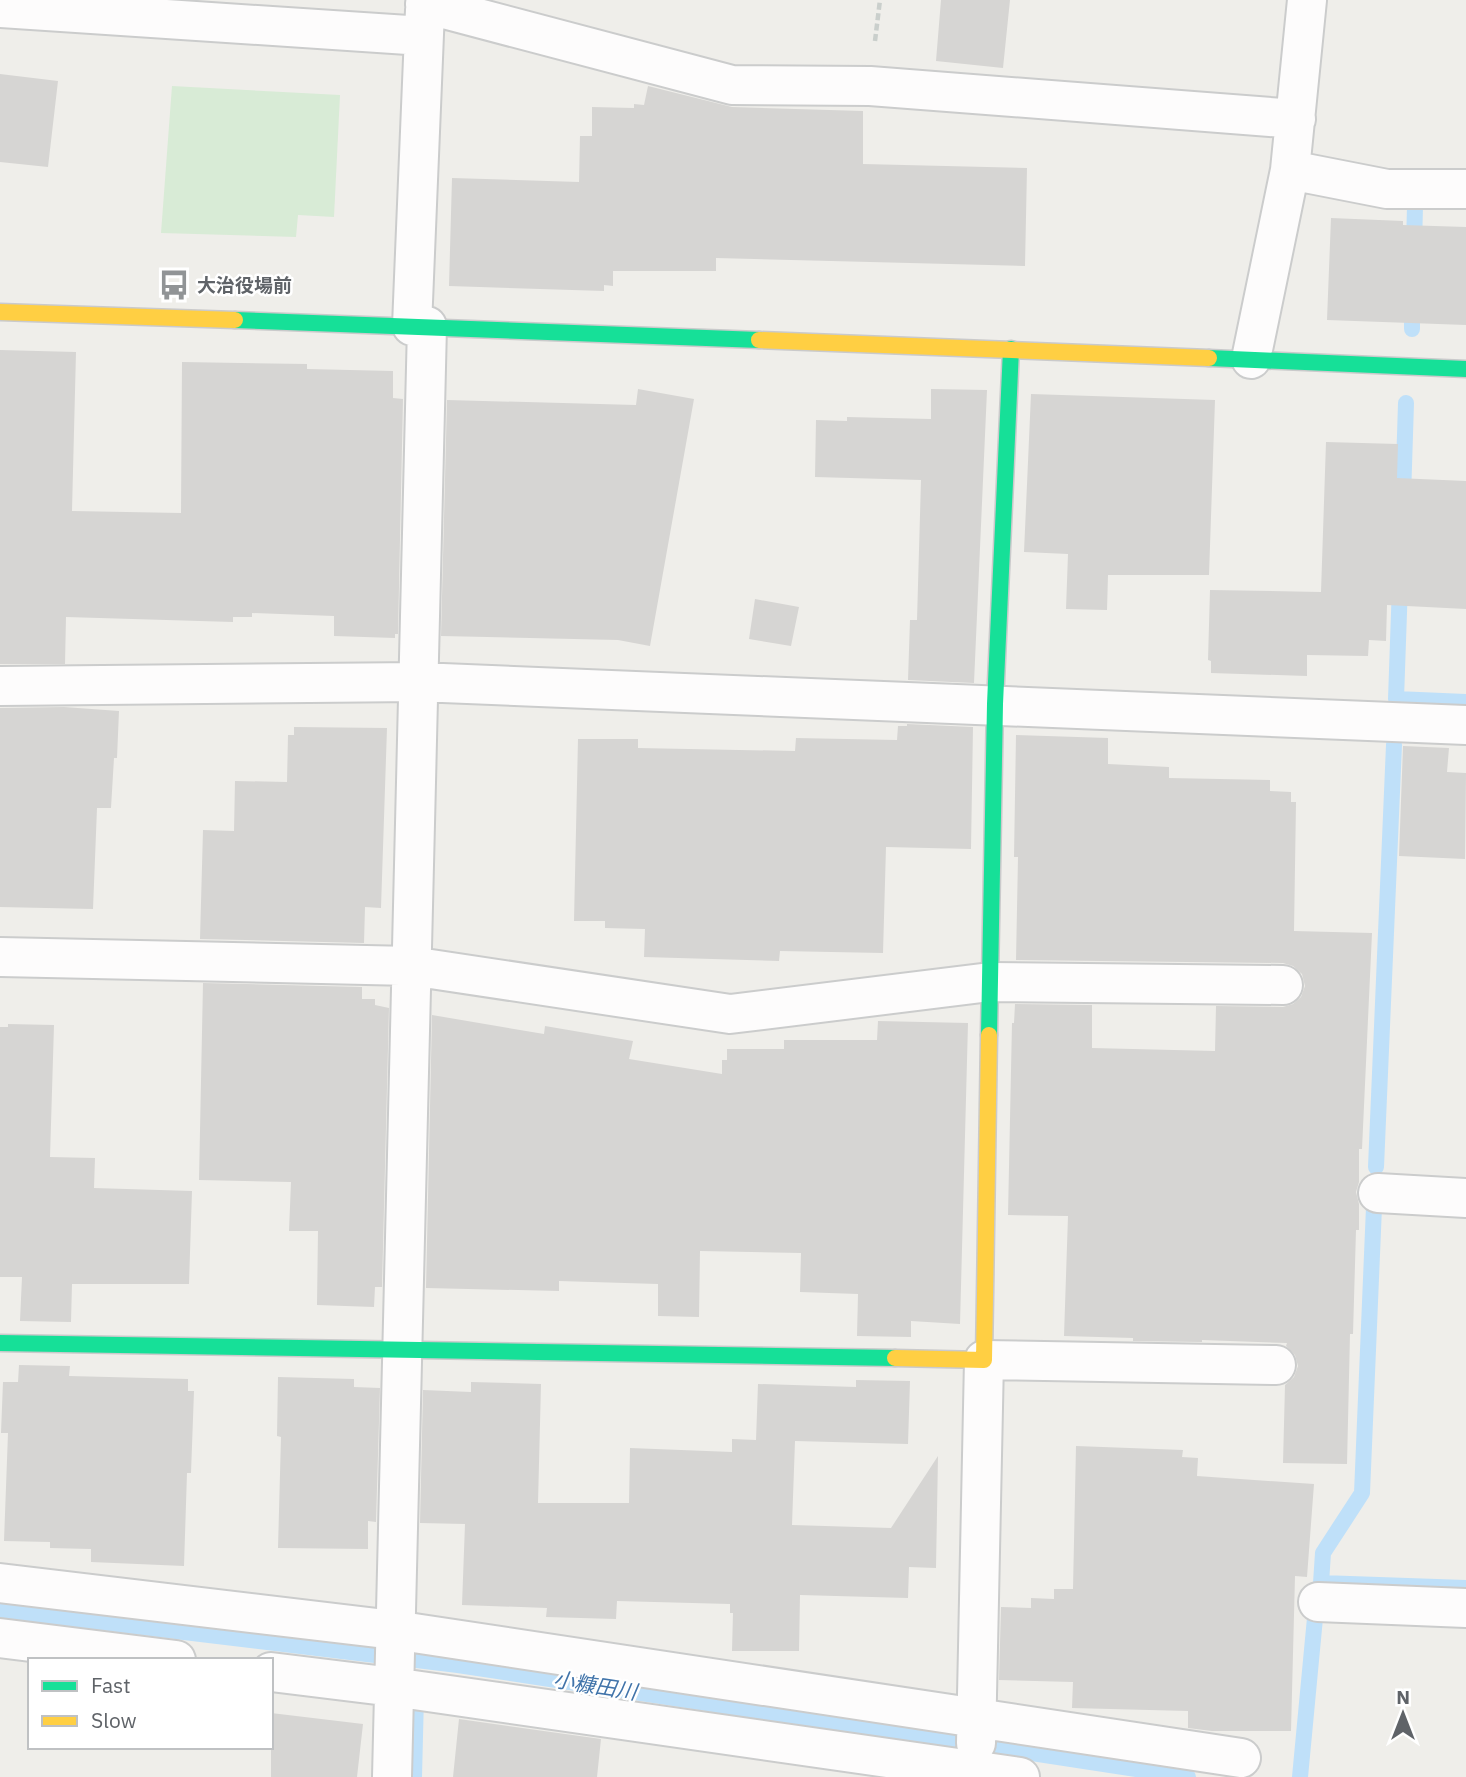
<svg xmlns="http://www.w3.org/2000/svg" width="1466" height="1777" font-family="'IBM Plex Sans','Noto Sans JP',sans-serif">
<style>
.green{fill:#d8ebd6}
.lines{fill:none;stroke-linecap:round;stroke-linejoin:round}
.stream{stroke:#bfe0f9;stroke-width:16}
.building{fill:#d6d5d3}
.street-casing{stroke:#cbcccc;stroke-width:42}
.fast-casing{stroke:#cacacb;stroke-width:19}
.slow-casing{stroke:#cacacb;stroke-width:19}
.path{stroke:#cacfcc;stroke-width:4.5;stroke-dasharray:7 3.5;stroke-linecap:butt}
.street{stroke:#fdfcfc;stroke-width:38}
.fast{stroke:#16e098;stroke-width:16}
.slow{stroke:#ffcf43;stroke-width:16}
.labels{text-anchor:middle;stroke-width:5;stroke-linejoin:round;paint-order:stroke}
.poi-label{font-size:19px;font-weight:bold;fill:#5f6368;stroke:#fff;text-anchor:start}
.water-label{font-size:21px;font-style:italic;fill:#4174aa;stroke:#fff}
</style>
<rect width="100%" height="100%" fill="#efeeea"/>
<path class="green" d="M 172,86 L 340,95 L 334,217 L 298,215 L 296,237 L 161,233 Z"/>
<g class="lines">
<path class="stream" d="M 1414,246 L 1415,206
M 1412,329 L 1412,303
M 1403,498 L 1406,403
M 1400,584 L 1396,699 L 1466,702
M 1376,1167 L 1394,745
M 1374,1207 L 1362,1493 L 1323,1553 L 1321,1583 L 1466,1588
M 0,1610 L 458,1665 L 1188,1777
M 414,1777 L 416,1696
M 1300,1777 L 1315,1618"/>
</g>
<path class="building" d="M 941,0 L 1010,0 L 1003,68 L 936,61 Z
M 0,74 L 58,81 L 48,167 L 0,162 Z
M 648,86 L 732,107 L 863,111 L 863,164 L 1027,168 L 1025,266 L 716,258 L 716,271 L 613,271 L 613,286 L 604,285 L 604,291 L 449,286 L 452,178 L 579,182 L 580,136 L 592,136 L 592,107 L 634,108 L 634,104 L 644,105 Z
M 1331,218 L 1403,221 L 1403,225 L 1466,227 L 1466,325 L 1327,320 Z
M 0,350 L 76,352 L 72,511 L 181,513 L 182,362 L 307,364 L 307,369 L 393,371 L 393,398 L 403,399 L 398,634 L 395,634 L 395,638 L 334,636 L 334,616 L 252,613 L 252,617 L 233,617 L 233,622 L 66,617 L 65,664 L 0,664 Z
M 638,389 L 694,399 L 650,646 L 618,640 L 441,636 L 447,400 L 636,405 Z
M 931,389 L 987,390 L 974,683 L 908,680 L 910,620 L 917,620 L 921,480 L 815,477 L 816,420 L 847,421 L 847,417 L 931,419 Z
M 1031,394 L 1215,400 L 1209,575 L 1108,575 L 1107,610 L 1066,609 L 1068,554 L 1024,552 Z
M 1326,442 L 1398,444 L 1397,478 L 1466,481 L 1466,609 L 1387,605 L 1386,641 L 1369,640 L 1368,656 L 1307,655 L 1307,676 L 1211,673 L 1211,661 L 1208,660 L 1210,590 L 1321,592 Z
M 755,599 L 799,607 L 791,646 L 749,639 Z
M 64,707 L 119,711 L 117,758 L 114,758 L 111,808 L 97,808 L 93,909 L 0,907 L 0,708 Z
M 907,724 L 973,727 L 971,849 L 886,847 L 883,953 L 780,951 L 779,961 L 644,957 L 645,929 L 605,928 L 605,921 L 574,921 L 578,739 L 638,739 L 638,748 L 795,751 L 796,738 L 897,740 L 898,726 L 907,726 Z
M 294,727 L 387,728 L 381,908 L 365,907 L 364,943 L 200,939 L 203,830 L 234,831 L 235,781 L 287,782 L 288,735 L 294,735 Z
M 1016,735 L 1108,738 L 1108,764 L 1169,767 L 1169,778 L 1270,780 L 1270,791 L 1291,792 L 1291,802 L 1296,802 L 1294,931 L 1372,933 L 1362,1149 L 1359,1149 L 1359,1182 L 1356,1192 L 1359,1204 L 1359,1230 L 1356,1230 L 1353,1334 L 1350,1334 L 1347,1464 L 1283,1463 L 1285,1385 L 1294,1377 L 1298,1366 L 1295,1355 L 1286,1346 L 1287,1343 L 1202,1340 L 1202,1342 L 1133,1341 L 1133,1338 L 1064,1336 L 1068,1216 L 1008,1215 L 1012,1023 L 1014,1023 L 1015,1004 L 1092,1005 L 1092,1048 L 1215,1051 L 1216,1006 L 1283,1007 L 1293,1004 L 1301,997 L 1305,986 L 1302,974 L 1293,966 L 1283,963 L 1016,960 L 1018,857 L 1014,857 Z
M 1403,746 L 1449,748 L 1447,772 L 1466,773 L 1465,859 L 1399,856 Z
M 203,983 L 362,987 L 362,999 L 375,999 L 375,1005 L 389,1008 L 382,1287 L 375,1287 L 374,1307 L 317,1305 L 318,1231 L 289,1231 L 291,1182 L 199,1180 Z
M 432,1015 L 544,1034 L 545,1026 L 633,1041 L 629,1059 L 722,1074 L 722,1060 L 727,1060 L 727,1049 L 784,1049 L 784,1040 L 877,1040 L 878,1021 L 968,1023 L 960,1324 L 911,1321 L 911,1337 L 857,1336 L 858,1294 L 800,1292 L 801,1253 L 700,1251 L 699,1317 L 658,1316 L 658,1284 L 559,1281 L 559,1291 L 426,1288 Z
M 8,1024 L 54,1025 L 50,1157 L 95,1158 L 94,1188 L 192,1191 L 189,1284 L 72,1284 L 71,1322 L 20,1321 L 22,1277 L 0,1277 L 0,1027 L 8,1027 Z
M 19,1365 L 70,1366 L 69,1376 L 188,1379 L 188,1391 L 194,1391 L 191,1473 L 187,1473 L 184,1566 L 91,1562 L 91,1549 L 50,1548 L 50,1542 L 4,1541 L 8,1433 L 1,1433 L 3,1382 L 18,1382 Z
M 278,1377 L 354,1379 L 354,1387 L 380,1388 L 376,1522 L 368,1521 L 368,1549 L 278,1548 L 281,1437 L 277,1436 Z
M 856,1380 L 910,1381 L 908,1444 L 795,1441 L 792,1525 L 891,1528 L 938,1456 L 936,1568 L 909,1567 L 908,1598 L 800,1595 L 799,1651 L 732,1651 L 733,1613 L 730,1613 L 730,1604 L 617,1601 L 616,1619 L 546,1617 L 547,1608 L 462,1605 L 465,1524 L 420,1523 L 423,1390 L 471,1392 L 471,1382 L 541,1384 L 538,1503 L 629,1503 L 630,1448 L 732,1452 L 732,1439 L 756,1440 L 758,1384 L 856,1387 Z
M 1076,1446 L 1183,1450 L 1182,1457 L 1198,1458 L 1197,1476 L 1314,1484 L 1307,1577 L 1295,1576 L 1291,1731 L 1212,1731 L 1188,1728 L 1188,1711 L 1072,1708 L 1073,1682 L 999,1680 L 1001,1607 L 1031,1608 L 1031,1598 L 1054,1599 L 1054,1589 L 1073,1589 Z
M 271,1713 L 363,1724 L 357,1777 L 271,1777 Z
M 459,1719 L 601,1739 L 597,1777 L 453,1777 Z"/>
<g class="lines">
<g class="street-casing">
<path id="street" d="M 425,4 L 732,85 L 870,86 L 1296,119
M 0,8 L 423,36
M 1290,170 L 1387,189 L 1466,189
M 412,326 L 425,10
M 1251,359 L 1290,170 L 1307,0
M 0,686 L 418,682 L 1466,725
M 0,957 L 411,966 L 730,1014 L 990,982 L 1283,985
M 1378,1193 L 1466,1198
M 0,1583 L 394,1630 L 1241,1758
M 1318,1602 L 1466,1608
M 0,1638 L 176,1660
M 271,1672 L 393,1687 L 1020,1777
M 976,1743 L 984,1360 L 1276,1365
M 392,1777 L 427,326"/>
</g>
<g class="fast-casing">
<path id="fast" d="M 235,320 L 759,340
M 1209,358 L 1466,369
M 989,1035 L 995,704 L 1011,349
M 0,1343 L 895,1358"/>
</g>
<g class="slow-casing">
<path id="slow" d="M 0,312 L 235,320
M 759,340 L 1209,358
M 895,1358 L 984,1360 L 989,1035"/>
</g>
<path class="path" d="M 875,41 L 880,0"/>
<use href="#street" class="street"/>
<use href="#fast" class="fast"/>
<use href="#slow" class="slow"/>
</g>
<defs>
<g id="bus-bare" transform="scale(2.415)"><path d="M-5-6H5V4H4V6H2V4H-2V6H-4V4H-5ZM-3.5-4V0h7V-4ZM-3.5 1.2v1.5H-2V1.2ZM2 1.2v1.5H3.5V1.2Z" fill="#919496" stroke="#fff" stroke-width="2.5" paint-order="stroke"/></g>
</defs>
<g fill-rule="evenodd">
<use href="#bus-bare" x="174" y="285"/>
</g>
<g class="labels">
<g class="poi-label">
<text x="197" y="292">大治役場前</text>
</g>
<g class="water-label">
<text transform="translate(595 1686) rotate(9)" y="7">小糠田川</text>
</g>
</g>
<rect x="28" y="1658" width="245" height="91" fill="#ffffff" stroke="#bfc1c3" stroke-width="2"/>
<rect x="42" y="1681" width="35" height="10" fill="#16e098" stroke="#bfc1c3" stroke-width="2"/>
<text x="91" y="1693" font-size="21" fill="#5f6368">Fast</text>
<rect x="42" y="1716" width="35" height="10" fill="#ffcf43" stroke="#bfc1c3" stroke-width="2"/>
<text x="91" y="1728" font-size="21" fill="#5f6368">Slow</text>
<g transform="translate(1403 1714)" stroke="#ffffff" stroke-width="5" paint-order="stroke">
<path d="M0-5L12 26L0 18L-12 26Z" fill="#5f6368"/>
<text y="-10" font-size="19" font-weight="bold" text-anchor="middle" fill="#5f6368">N</text>
</g>
</svg>
